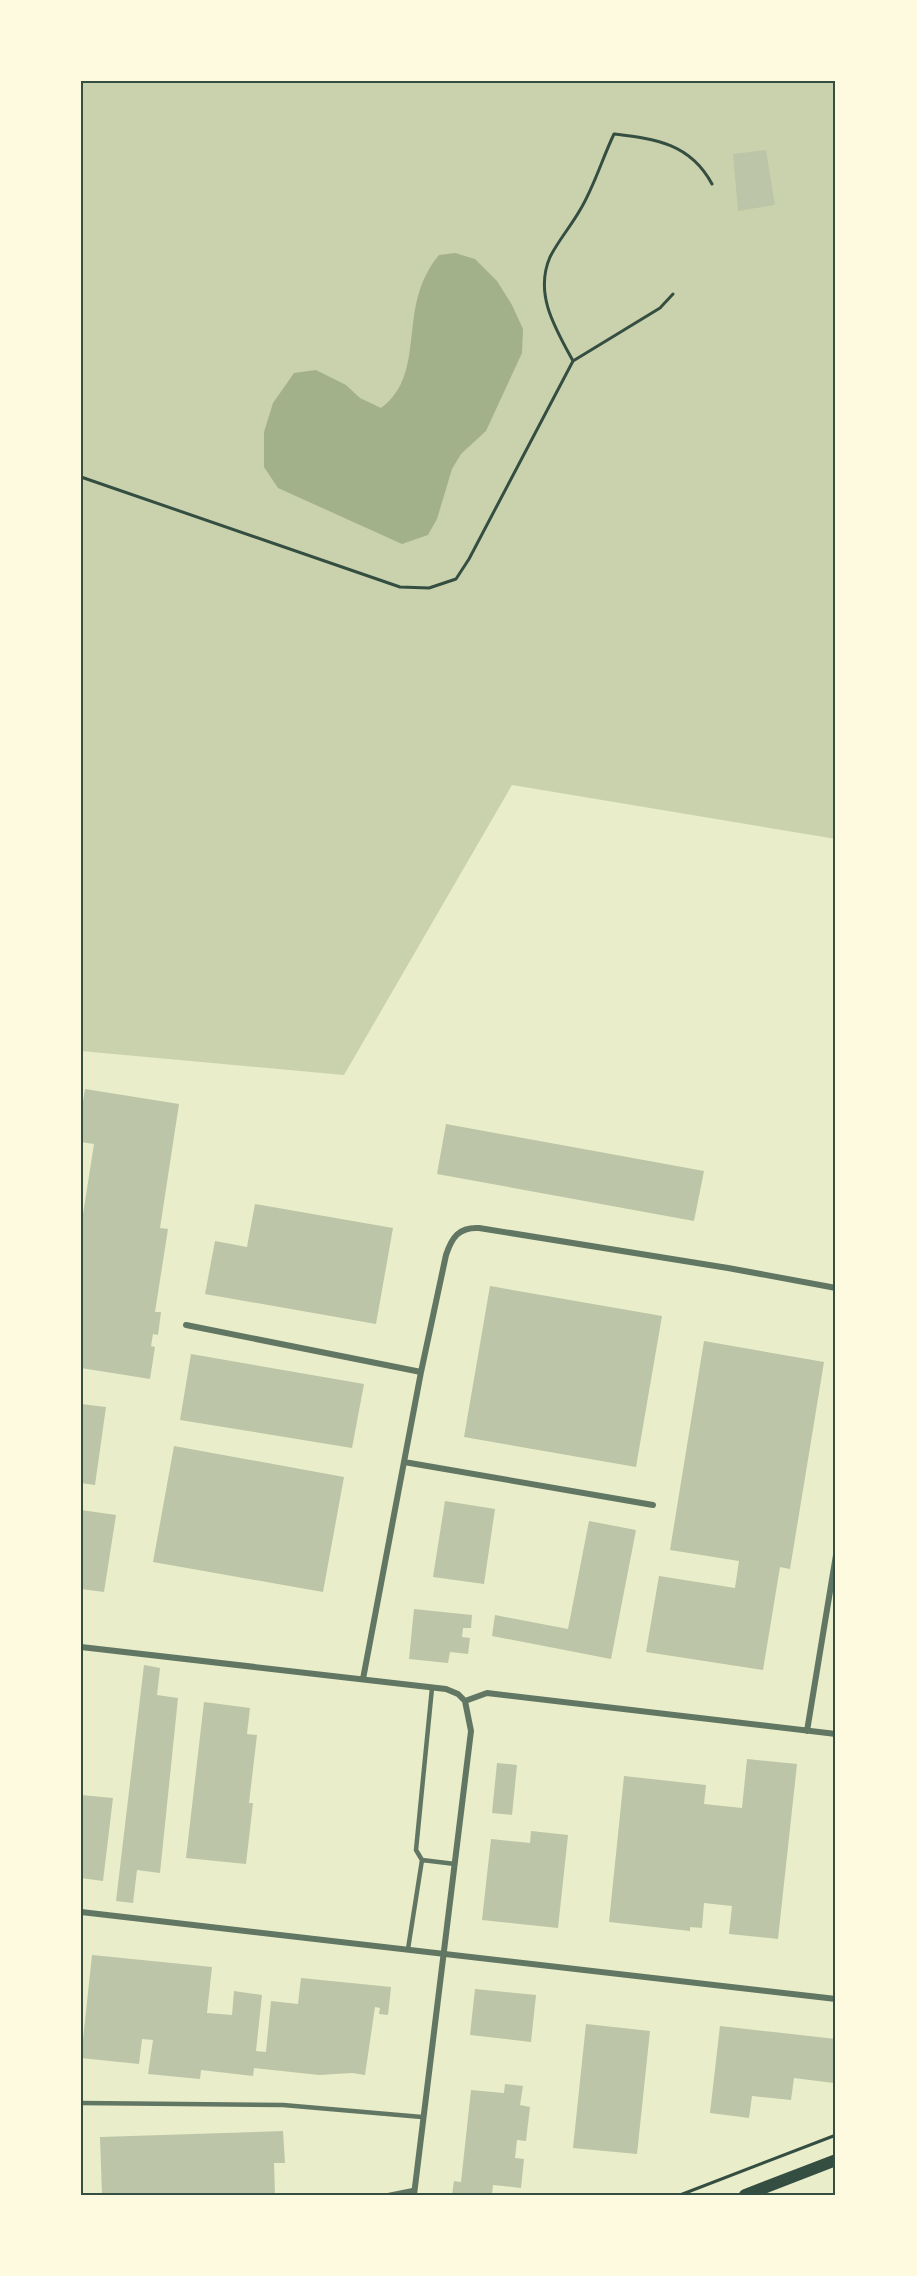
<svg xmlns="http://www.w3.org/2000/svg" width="917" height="2276" font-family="Arial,sans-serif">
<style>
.green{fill:#cad2ad}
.water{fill:#a3b18a}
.building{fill:#bcc5a7}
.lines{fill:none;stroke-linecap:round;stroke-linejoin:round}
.path{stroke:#344e41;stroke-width:3}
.service{stroke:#617663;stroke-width:4.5}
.minor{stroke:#617663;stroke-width:6}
.secondary{stroke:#344e41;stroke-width:12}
.neatline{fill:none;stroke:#344e41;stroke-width:2}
</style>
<rect width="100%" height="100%" fill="#e9edc9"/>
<path class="green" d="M 81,81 L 836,81 L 836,839 L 512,785 L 344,1075 L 81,1051 Z"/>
<path class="water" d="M 455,253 L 475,259 L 497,281 L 512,305 L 523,329 L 522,353 L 486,431 L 461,454 L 452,469 L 437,519 L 428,535 L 402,544 L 278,488 L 264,467 L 264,432 L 273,403 L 294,373 L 316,370 L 346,385 L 360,398 L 381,408 C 417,382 407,335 418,296 C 422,281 429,267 439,255 Z"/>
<path class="building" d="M 766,150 L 775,205 L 738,211 L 733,154 Z
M 85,1089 L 179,1104 L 160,1228 L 168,1229 L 155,1312 L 161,1312 L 158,1335 L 153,1334 L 151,1346 L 155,1347 L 150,1379 L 81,1368 L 81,1227 L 94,1144 L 81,1142 L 81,1114 Z
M 446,1124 L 704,1171 L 694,1221 L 437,1174 Z
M 255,1204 L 393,1228 L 376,1324 L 205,1294 L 215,1241 L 247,1247 Z
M 490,1286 L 662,1316 L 636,1467 L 464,1437 Z
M 704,1341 L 824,1362 L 790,1569 L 780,1567 L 763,1670 L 646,1652 L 659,1576 L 735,1588 L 739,1561 L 670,1550 Z
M 191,1354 L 364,1384 L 352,1448 L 180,1420 Z
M 81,1404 L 106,1407 L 95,1485 L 81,1483 Z
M 174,1446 L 344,1477 L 323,1592 L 153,1562 Z
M 445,1501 L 495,1509 L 484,1584 L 433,1577 Z
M 81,1510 L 116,1515 L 104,1592 L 81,1589 Z
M 589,1521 L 636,1530 L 611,1659 L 492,1636 L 495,1615 L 568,1629 Z
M 414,1609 L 472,1615 L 471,1628 L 463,1628 L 462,1637 L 470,1638 L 468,1654 L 450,1652 L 448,1663 L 409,1659 Z
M 144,1665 L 160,1668 L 157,1695 L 178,1698 L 160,1873 L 137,1870 L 133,1903 L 116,1901 Z
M 204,1702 L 250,1708 L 247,1734 L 257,1735 L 249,1803 L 253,1803 L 246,1864 L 186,1858 Z
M 747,1759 L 797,1764 L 778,1939 L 729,1934 L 732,1906 L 704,1903 L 702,1928 L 690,1927 L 690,1931 L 609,1922 L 624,1776 L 706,1785 L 704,1804 L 742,1808 Z
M 497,1763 L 517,1765 L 512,1815 L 492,1813 Z
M 81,1795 L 113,1798 L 103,1881 L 81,1878 Z
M 531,1831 L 568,1835 L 558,1928 L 482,1920 L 491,1839 L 530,1843 Z
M 92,1955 L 212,1967 L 207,2013 L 232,2015 L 234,1991 L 262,1995 L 256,2051 L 266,2052 L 271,2001 L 298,2004 L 301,1978 L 391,1987 L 388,2015 L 379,2014 L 380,2008 L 375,2007 L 365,2075 L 352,2073 L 319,2075 L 254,2068 L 253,2076 L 201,2070 L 200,2079 L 148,2074 L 153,2040 L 142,2039 L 139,2064 L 81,2058 Z
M 475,1989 L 536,1995 L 531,2042 L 470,2035 Z
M 586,2024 L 650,2031 L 637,2154 L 573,2148 Z
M 720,2026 L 836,2039 L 834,2083 L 794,2078 L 791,2100 L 752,2096 L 749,2118 L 710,2113 Z
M 505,2084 L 523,2086 L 520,2105 L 530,2107 L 526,2141 L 517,2140 L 515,2158 L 524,2159 L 521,2188 L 493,2185 L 492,2195 L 452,2195 L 454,2181 L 461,2182 L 471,2090 L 504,2093 Z
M 283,2131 L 285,2163 L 274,2163 L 275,2195 L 102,2195 L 100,2137 Z"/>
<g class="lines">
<path class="path" d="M 573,361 C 555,328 534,294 550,257 C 558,241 571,226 580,210 C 594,187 602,159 614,134 C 655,139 690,143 712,184
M 81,477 L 400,587 L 429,588 L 456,579 L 469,559 L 573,361 L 660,308 L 673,294
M 680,2195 L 836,2135"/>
<path class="service" d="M 422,1860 L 455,1864
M 408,1949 L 422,1860 L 416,1850 L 432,1688
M 81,2103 L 283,2105 L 422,2117
M 389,2195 L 414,2190"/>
<path class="minor" d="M 186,1325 L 421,1372
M 404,1462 L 653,1505
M 81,1647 L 446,1689 L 458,1694 L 465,1701 L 487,1693 L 836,1734
M 363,1679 L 421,1372 L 446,1255 C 452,1237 459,1227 479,1228 L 728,1268 L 836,1288
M 807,1731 L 836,1555
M 81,1912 L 836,1999
M 414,2195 L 471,1731 L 465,1701"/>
<path class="secondary" d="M 745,2195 L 836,2160"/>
</g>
<rect width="917" height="2276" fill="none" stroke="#fefae0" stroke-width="165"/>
<rect x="82" y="82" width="752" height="2112" class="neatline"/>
</svg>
